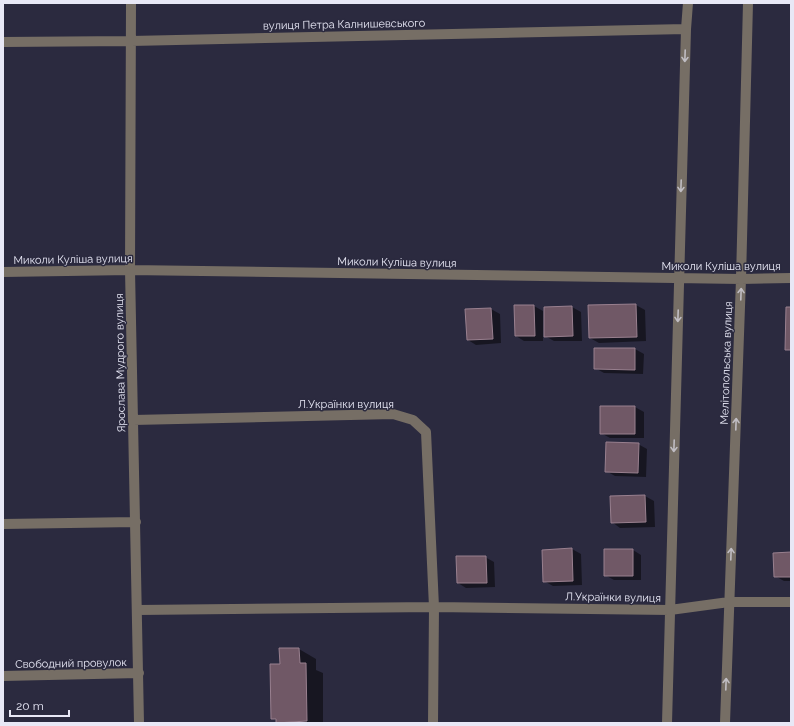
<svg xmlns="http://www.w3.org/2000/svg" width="794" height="726" font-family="Raleway,sans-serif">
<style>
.shadow{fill:#0007}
.building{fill:#705866;stroke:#99808f}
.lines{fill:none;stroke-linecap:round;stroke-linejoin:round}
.minor{stroke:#766e65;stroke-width:10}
.oneway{stroke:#c0bdc3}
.labels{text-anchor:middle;stroke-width:3;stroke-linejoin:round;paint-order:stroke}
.street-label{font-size:11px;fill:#e8e8f6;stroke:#2b2a3f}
</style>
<rect width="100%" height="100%" fill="#2b2a3f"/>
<path class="shadow" d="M 636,305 L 645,310 L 646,341 L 599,343 L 590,338 L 589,306 Z
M 515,306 L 534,306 L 543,311 L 543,341 L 524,341 L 516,336 Z
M 572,307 L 581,312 L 582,341 L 554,341 L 545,336 L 545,308 Z
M 491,309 L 500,314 L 501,343 L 476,345 L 468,340 Z
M 635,349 L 644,354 L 643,374 L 604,373 L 595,368 Z
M 601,407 L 635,407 L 644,412 L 644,438 L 610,438 L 601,433 Z
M 638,444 L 647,449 L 646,477 L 615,476 L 606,471 Z
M 645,496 L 654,501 L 655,527 L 620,528 L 612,522 L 611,497 Z
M 572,549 L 581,554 L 582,585 L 553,586 L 544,581 Z
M 633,550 L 641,555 L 641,580 L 614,580 L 605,575 Z
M 791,553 L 791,581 L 784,581 L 775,576 Z
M 485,557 L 494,562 L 495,587 L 466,588 L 458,583 Z
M 280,649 L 299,649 L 316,659 L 316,670 L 323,673 L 323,723 L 277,723 L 277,721 L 272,718 L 281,665 Z"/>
<path class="building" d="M 636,304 L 637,337 L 589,338 L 588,305 Z
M 514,305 L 534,305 L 535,336 L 515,336 Z
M 572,306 L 573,336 L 544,337 L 544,307 Z
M 786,307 L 791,307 L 791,350 L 785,350 Z
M 491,308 L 493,339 L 467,340 L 465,309 Z
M 594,348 L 635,348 L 635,370 L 594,369 Z
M 600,406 L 635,406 L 635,434 L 600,434 Z
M 606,442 L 639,443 L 638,473 L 605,472 Z
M 645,495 L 646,522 L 611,523 L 610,496 Z
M 572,548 L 573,581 L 543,582 L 542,550 Z
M 604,549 L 633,549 L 633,576 L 604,576 Z
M 791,552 L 791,577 L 774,577 L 773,553 Z
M 456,556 L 486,556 L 487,583 L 457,583 Z
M 279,648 L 299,648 L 300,663 L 306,663 L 307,721 L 276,723 L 276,719 L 271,719 L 270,664 L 280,664 Z"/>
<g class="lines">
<path class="minor" d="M 131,3 L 130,270 L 139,723
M 3,42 L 131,41 L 686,29
M 3,272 L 130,270 L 741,279 L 791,278
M 133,420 L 393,414 L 413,420 L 426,432 L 434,607 L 433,723
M 3,524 L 136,522
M 138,610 L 434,607 L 670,610 L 729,602 L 791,602
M 3,676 L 139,673
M 667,723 L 686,29 L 688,3
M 725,723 L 741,279 L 748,3"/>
</g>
<defs><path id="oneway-shaft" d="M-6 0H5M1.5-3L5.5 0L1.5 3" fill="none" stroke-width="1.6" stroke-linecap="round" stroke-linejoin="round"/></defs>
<g class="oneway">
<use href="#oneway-shaft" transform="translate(685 56) rotate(92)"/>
<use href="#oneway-shaft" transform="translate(681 186) rotate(92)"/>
<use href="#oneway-shaft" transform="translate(741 294) rotate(-88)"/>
<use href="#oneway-shaft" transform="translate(678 316) rotate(92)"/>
<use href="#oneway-shaft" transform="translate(736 424) rotate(-88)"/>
<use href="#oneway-shaft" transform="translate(674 446) rotate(92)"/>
<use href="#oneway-shaft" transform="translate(731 554) rotate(-88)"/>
<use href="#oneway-shaft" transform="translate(726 684) rotate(-88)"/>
</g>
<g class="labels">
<g class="street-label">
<text transform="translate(344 24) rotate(-1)" y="4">вулиця Петра Калнишевського</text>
<text transform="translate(73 259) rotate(-1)" y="4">Миколи Куліша вулиця</text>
<text transform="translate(397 262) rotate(1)" y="4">Миколи Куліша вулиця</text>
<text x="721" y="270">Миколи Куліша вулиця</text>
<text transform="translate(120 363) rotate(-91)" y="4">Ярослава Мудрого вулиця</text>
<text transform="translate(726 363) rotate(-88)" y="4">Мелітопольська вулиця</text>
<text x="346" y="408">Л.Українки вулиця</text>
<text transform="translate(613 597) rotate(1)" y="4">Л.Українки вулиця</text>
<text transform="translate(71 663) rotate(-1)" y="4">Свободний провулок</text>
</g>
</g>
<rect width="794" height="726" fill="none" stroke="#e8e8f6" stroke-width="8"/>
<path d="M10 710v6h59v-6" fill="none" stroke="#e8e8f6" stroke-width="2"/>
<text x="16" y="710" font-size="12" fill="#e8e8f6" stroke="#2b2a3f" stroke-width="3" paint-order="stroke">20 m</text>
</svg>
